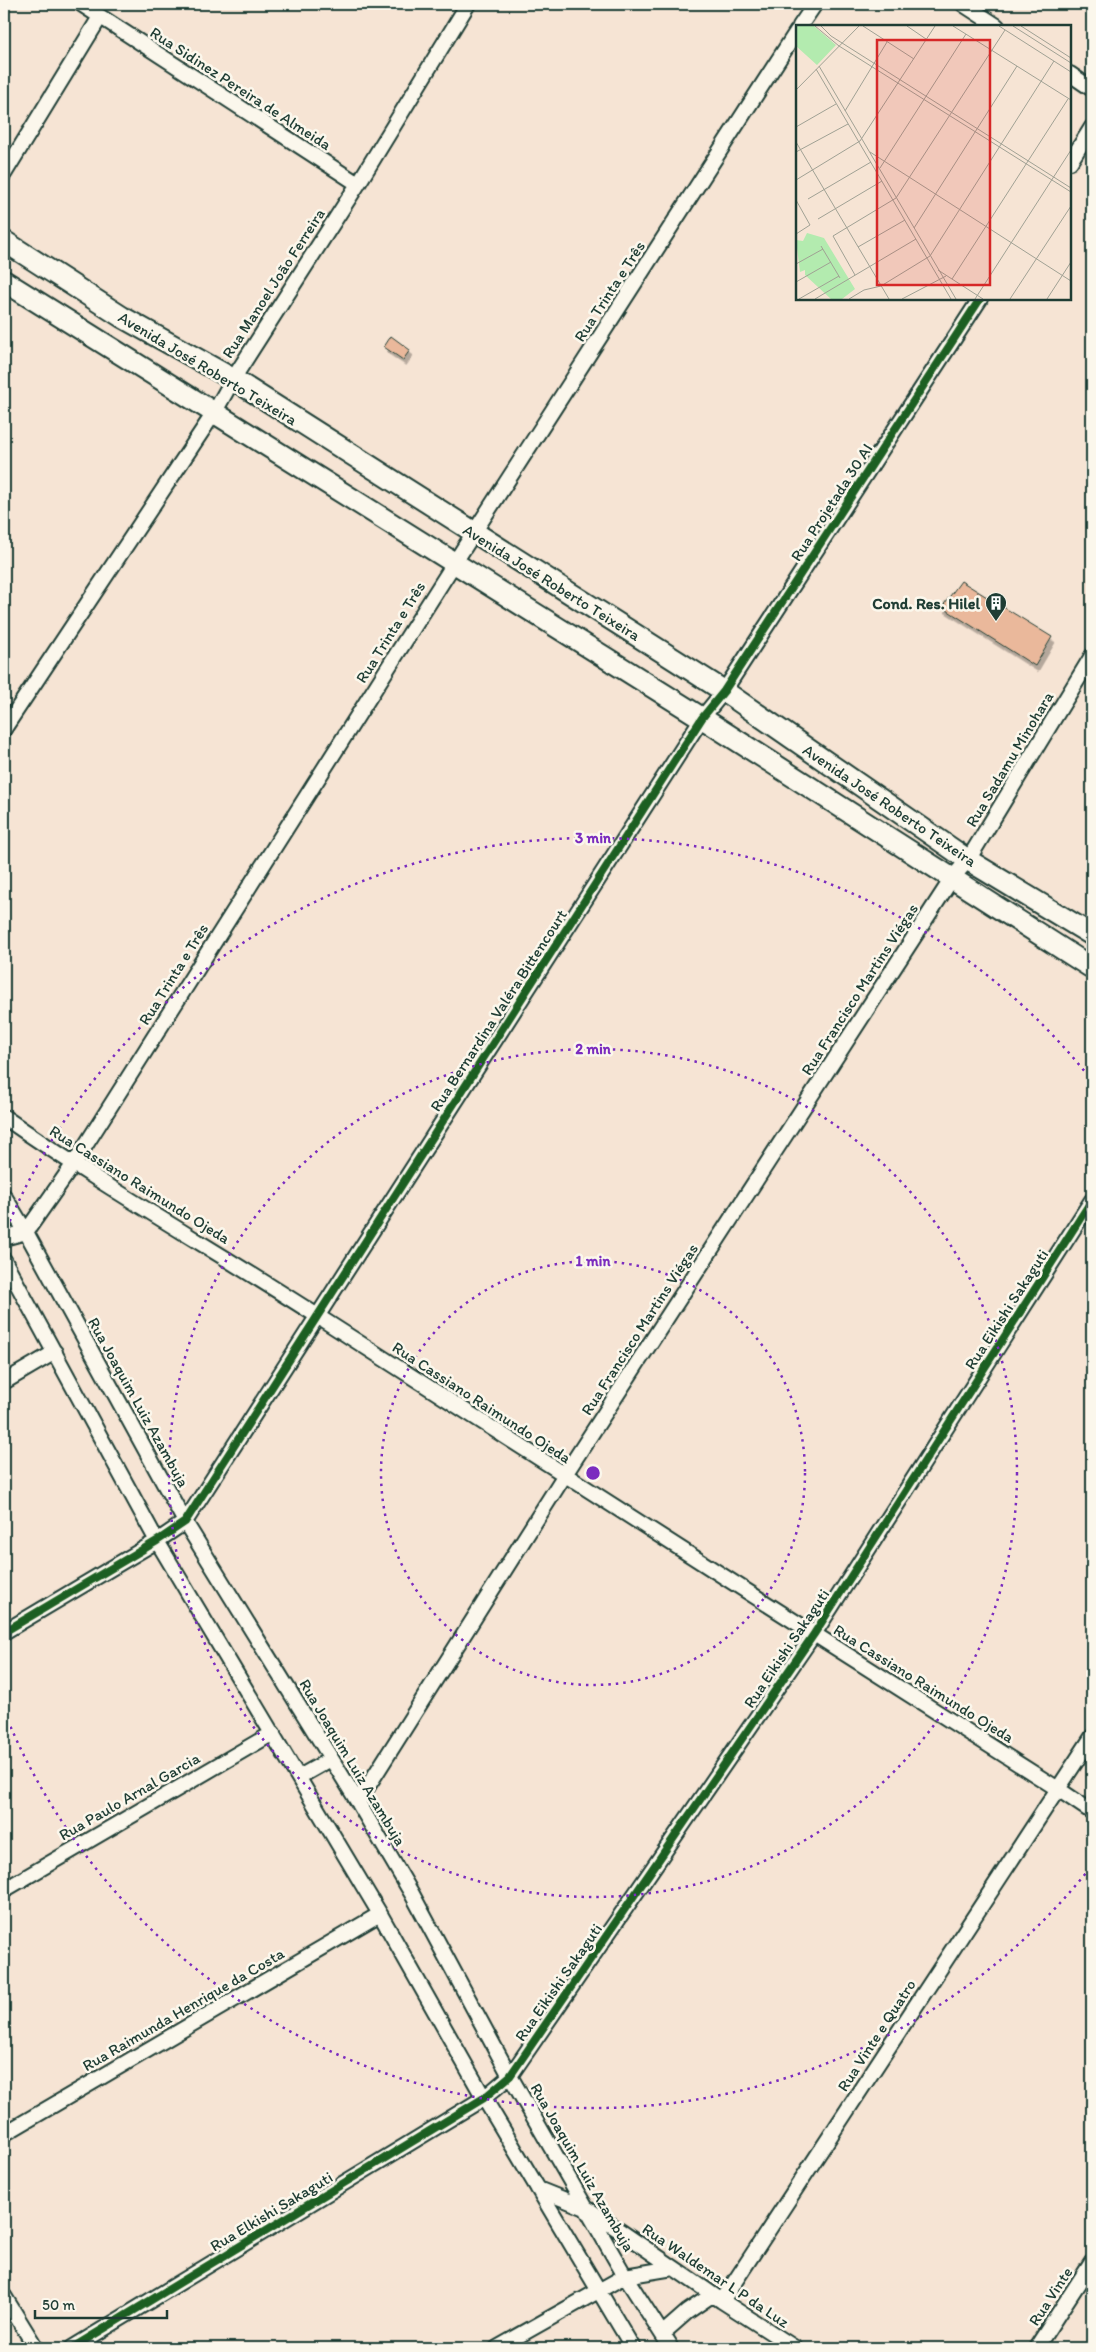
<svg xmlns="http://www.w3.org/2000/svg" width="1096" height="2352" font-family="Itim,sans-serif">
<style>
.building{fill:#eab89b;stroke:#1f3d34;filter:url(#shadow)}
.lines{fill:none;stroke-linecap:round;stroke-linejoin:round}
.street-casing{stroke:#1f3d34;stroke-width:18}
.secondary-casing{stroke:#1f3d34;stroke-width:24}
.street{stroke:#fbf7ec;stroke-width:14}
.secondary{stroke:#fbf7ec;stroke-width:20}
.cycleway-casing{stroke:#fbf7ec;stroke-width:11}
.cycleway{stroke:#1b5e20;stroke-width:8}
.ring{fill:none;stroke:#7b2cbf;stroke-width:2.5;stroke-dasharray:2.5 5}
.labels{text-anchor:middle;stroke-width:5;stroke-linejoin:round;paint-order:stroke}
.street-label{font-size:16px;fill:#1f3d34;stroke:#fbf7ec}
.poi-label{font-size:16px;font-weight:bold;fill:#1f3d34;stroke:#fbf7ec;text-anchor:end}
.inset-road{fill:none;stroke:#a0a194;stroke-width:1}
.view{fill:#d62828;fill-opacity:0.15;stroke:#d62828;stroke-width:2.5}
.inset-edge{fill:none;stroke:#1f3d34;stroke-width:2.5}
.centre{fill:#7b2cbf;stroke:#fbf7ec;stroke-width:2.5}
.ring-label{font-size:15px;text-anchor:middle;font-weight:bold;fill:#7b2cbf;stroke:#fbf7ec;stroke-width:5;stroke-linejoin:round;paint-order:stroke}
</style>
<defs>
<filter id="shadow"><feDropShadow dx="3" dy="5.5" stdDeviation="0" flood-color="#0004"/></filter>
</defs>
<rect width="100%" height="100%" fill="#f6e4d4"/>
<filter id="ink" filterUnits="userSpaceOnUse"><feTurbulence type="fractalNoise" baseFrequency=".02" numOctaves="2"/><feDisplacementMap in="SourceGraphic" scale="10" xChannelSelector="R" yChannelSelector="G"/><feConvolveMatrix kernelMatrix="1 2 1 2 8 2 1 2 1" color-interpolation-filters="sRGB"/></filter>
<g filter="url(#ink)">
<path class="building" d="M 391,336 L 410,350 L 403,360 L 384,347 Z
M 961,581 L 1052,637 L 1035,666 L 942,607 Z"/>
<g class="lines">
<g class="street-casing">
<path id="street" d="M 81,4 L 358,184
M 963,4 L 997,26
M 800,26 L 815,4
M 1070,74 L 1092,89
M 1070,162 L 1092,127
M 4,174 L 100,17
M 4,729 L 214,413 L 233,379 L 358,184 L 468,4
M 4,1117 C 107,1189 217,1251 322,1319 C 567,1477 812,1633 1058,1789 L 1092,1812
M 4,1196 L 26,1232 L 185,1522 L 358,1802 L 412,1894 L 510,2076 L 625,2276 L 671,2348
M 4,1238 L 26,1232 L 73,1165 L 455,562 L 797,31
M 4,1260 L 157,1541 L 380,1914 L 484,2098 L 633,2348
M 4,1382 L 55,1352
M 4,1632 L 157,1541 L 185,1522 L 702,718 L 724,691 L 980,299
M 299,1777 L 331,1759
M 358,1802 L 564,1476 L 953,877 L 968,860 L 1092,656
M 4,1890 L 273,1733
M 4,2134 L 380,1914
M 538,2189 L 588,2209 L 722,2301 L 795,2348
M 4,2296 L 36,2348
M 722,2301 L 1092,1737
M 662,2334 L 687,2312 L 712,2295
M 72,2348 L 484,2098 L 510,2076 L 814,1634 L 1092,1200
M 497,2348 L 625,2276 L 673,2268
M 1036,2348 L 1092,2262"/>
</g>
<g class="secondary-casing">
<path id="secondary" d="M 4,241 L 122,317 L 233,379 L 724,691 L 968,860 L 1092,935
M 4,281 L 702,718 L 1092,968"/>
</g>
<use href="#street" class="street"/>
<use href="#secondary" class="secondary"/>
<g class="cycleway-casing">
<path id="cycleway" d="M 4,1632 L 157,1541 L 185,1522 L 702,718 L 724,691 L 980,299
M 72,2348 L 484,2098 L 510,2076 L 814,1634 L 1092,1200"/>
</g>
<use href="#cycleway" class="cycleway"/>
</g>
</g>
<g class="ring">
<circle cx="593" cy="1473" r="212"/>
<circle cx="593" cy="1473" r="424"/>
<path d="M1090 1868A635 635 0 0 1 4 1711M4 1235A635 635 0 0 1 1090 1078"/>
</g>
<defs>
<g id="building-pin" transform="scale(1.125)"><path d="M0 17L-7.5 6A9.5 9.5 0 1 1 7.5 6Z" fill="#1f3d34" stroke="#fbf7ec"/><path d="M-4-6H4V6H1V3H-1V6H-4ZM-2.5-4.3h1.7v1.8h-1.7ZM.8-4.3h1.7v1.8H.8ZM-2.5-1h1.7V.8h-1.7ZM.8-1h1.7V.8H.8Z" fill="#fff"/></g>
</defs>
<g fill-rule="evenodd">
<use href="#building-pin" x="996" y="603"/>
</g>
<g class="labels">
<g class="street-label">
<text transform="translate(241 88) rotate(33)" y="6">Rua Sidinez Pereira de Almeida</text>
<text transform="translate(273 283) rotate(-57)" y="6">Rua Manoel João Ferreira</text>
<text transform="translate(609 291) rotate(-57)" y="6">Rua Trinta e Três</text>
<text transform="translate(208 368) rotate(31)" y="6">Avenida José Roberto Teixeira</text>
<text transform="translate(831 502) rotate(-57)" y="6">Rua Projetada 30 AI</text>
<text transform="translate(552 582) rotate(32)" y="6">Avenida José Roberto Teixeira</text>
<text transform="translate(390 632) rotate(-58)" y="6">Rua Trinta e Três</text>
<text transform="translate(1009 759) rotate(-59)" y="6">Rua Sadamu Minohara</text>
<text transform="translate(890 805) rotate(34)" y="6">Avenida José Roberto Teixeira</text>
<text transform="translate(173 974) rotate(-58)" y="6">Rua Trinta e Três</text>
<text transform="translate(859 989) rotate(-57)" y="6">Rua Francisco Martins Viégas</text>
<text transform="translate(498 1010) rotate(-57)" y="6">Rua Bernardina Valéra Bittencourt</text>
<text transform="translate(140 1184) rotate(32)" y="6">Rua Cassiano Raimundo Ojeda</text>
<text transform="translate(1006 1309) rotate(-57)" y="6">Rua Eikishi Sakaguti</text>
<text transform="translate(639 1329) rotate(-57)" y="6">Rua Francisco Martins Viégas</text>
<text transform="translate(139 1402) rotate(61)" y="6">Rua Joaquim Luiz Azambuja</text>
<text transform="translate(482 1402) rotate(33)" y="6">Rua Cassiano Raimundo Ojeda</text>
<text transform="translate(786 1648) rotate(-56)" y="6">Rua Eikishi Sakaguti</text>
<text transform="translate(924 1683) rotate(32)" y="6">Rua Cassiano Raimundo Ojeda</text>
<text transform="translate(353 1762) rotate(59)" y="6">Rua Joaquim Luiz Azambuja</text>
<text transform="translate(129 1796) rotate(-30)" y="6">Rua Paulo Arnal Garcia</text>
<text transform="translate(558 1982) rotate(-55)" y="6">Rua Eikishi Sakaguti</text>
<text transform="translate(183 2009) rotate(-30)" y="6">Rua Raimunda Henrique da Costa</text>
<text transform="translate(876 2035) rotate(-57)" y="6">Rua Vinte e Quatro</text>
<text transform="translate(583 2167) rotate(60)" y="6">Rua Joaquim Luiz Azambuja</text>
<text transform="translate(271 2211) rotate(-31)" y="6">Rua Elkishi Sakaguti</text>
<text transform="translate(716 2275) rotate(34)" y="6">Rua Waldemar L P da Luz</text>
<text transform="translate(1050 2296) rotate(-57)" y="6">Rua Vinte</text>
</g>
<g class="poi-label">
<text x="980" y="609">Cond. Res. Hilel</text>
</g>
</g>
<g transform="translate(796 25)">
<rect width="275" height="275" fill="#f6e4d4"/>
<path d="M 0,1 L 18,1 L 40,20 L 21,40 L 0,21 ZM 11,208 L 28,213 L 59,264 L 46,274 L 35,274 L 9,250 L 9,245 L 4,247 L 0,215 L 7,216 Z" fill="#b3ebaf"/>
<path class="inset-road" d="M 19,1 L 43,21 L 275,167M 25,1 L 35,11 L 275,163M 67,1 L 118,34M 111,1 L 130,14M 157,1 L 275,75M 203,1 L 275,47M 217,1 L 275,38M 225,1 L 275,33M 23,41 L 160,274M 20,44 L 155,274M 0,65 L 63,1M 49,86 L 91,17M 0,102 L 40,79M 0,117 L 93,274M 0,127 L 52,99M 74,127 L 275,256M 84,143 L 170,9M 0,155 L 64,116 L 139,1M 12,174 L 75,137M 0,175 L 14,200 L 0,209M 22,194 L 86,156M 118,203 L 221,41M 25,221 L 44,253M 62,222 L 109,195M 0,239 L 27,224M 142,245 L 187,274M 59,250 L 37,211 L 100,173 L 209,5M 156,254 L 272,74M 0,257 L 35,237M 3,274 L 43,251M 19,274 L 120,214M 53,274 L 68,265 L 85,261 L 134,231 L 258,36M 106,274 L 150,251M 179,274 L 275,125M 214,274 L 275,181M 251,274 L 275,237"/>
<path class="view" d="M 81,15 L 194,15 L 194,260 L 81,260 Z"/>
<rect width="275" height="275" class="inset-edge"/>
</g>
<circle cx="593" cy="1473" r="8" class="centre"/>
<g class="ring-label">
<text x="593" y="843">3 min</text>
<text x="593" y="1054">2 min</text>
<text x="593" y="1266">1 min</text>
</g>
<rect width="1096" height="2352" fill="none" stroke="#fbf7ec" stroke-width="20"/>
<rect x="10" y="10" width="1076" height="2332" fill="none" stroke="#1f3d34" stroke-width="2" filter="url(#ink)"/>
<path d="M35 2310v8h132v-8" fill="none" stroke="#1f3d34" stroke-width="2.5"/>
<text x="42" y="2310" font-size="15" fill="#1f3d34" stroke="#fbf7ec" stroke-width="4" paint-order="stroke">50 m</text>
</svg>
